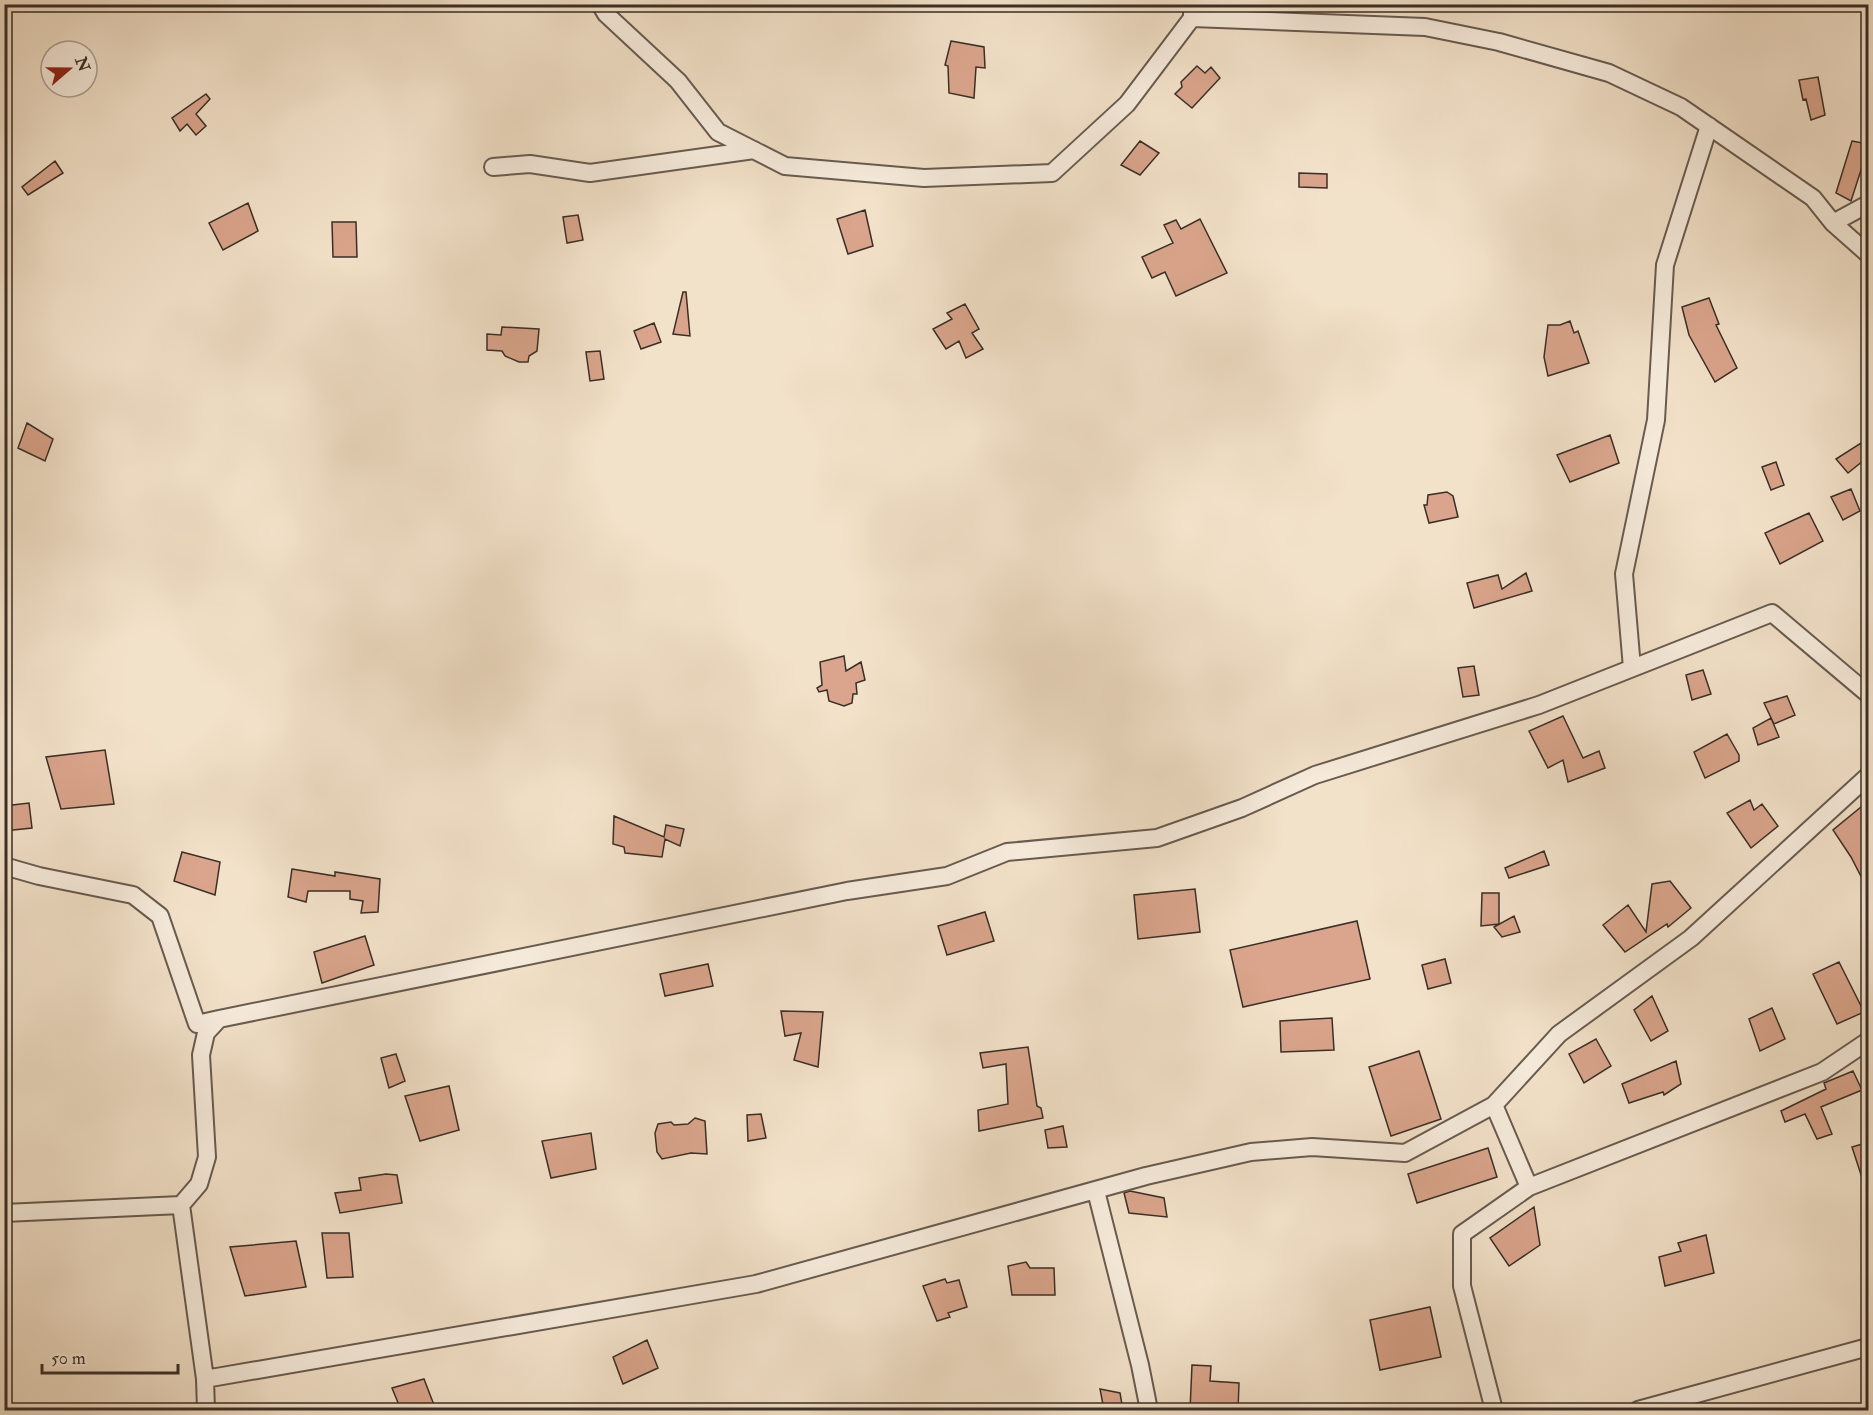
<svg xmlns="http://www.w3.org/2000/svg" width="1873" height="1415" font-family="'IM FELL Double Pica',serif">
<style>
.building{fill:#daa58c;stroke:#3a2e27;stroke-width:1.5}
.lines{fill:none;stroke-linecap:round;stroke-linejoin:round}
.minor-casing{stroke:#685b50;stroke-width:20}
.minor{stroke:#f7ecdd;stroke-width:16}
</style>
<rect width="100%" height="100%" fill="#f3e2ca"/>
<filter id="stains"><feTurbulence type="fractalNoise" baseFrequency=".00333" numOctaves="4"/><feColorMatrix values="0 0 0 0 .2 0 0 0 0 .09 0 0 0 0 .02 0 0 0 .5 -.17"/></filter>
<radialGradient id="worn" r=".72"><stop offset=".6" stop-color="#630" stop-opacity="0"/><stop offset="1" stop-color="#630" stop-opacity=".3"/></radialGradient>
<path class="building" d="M 951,41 L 984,47 L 985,68 L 976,67 L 974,98 L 949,93 L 948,66 L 945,65 Z
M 1197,66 L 1205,73 L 1211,67 L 1220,78 L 1192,108 L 1175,94 L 1182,87 L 1181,82 Z
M 1818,77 L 1825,115 L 1811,120 L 1806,99 L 1803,100 L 1799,80 Z
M 206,94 L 210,99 L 196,114 L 206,126 L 196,135 L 187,124 L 180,131 L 172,118 Z
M 1140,141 L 1159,153 L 1140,175 L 1121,165 Z
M 1852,141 L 1868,144 L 1865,169 L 1862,167 L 1851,201 L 1836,193 Z
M 55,161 L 63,173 L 28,195 L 22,187 Z
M 1299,173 L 1327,174 L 1327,188 L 1299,187 Z
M 248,203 L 258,231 L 223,250 L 209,223 Z
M 865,210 L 873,246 L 848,254 L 837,219 Z
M 578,215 L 583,240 L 567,243 L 563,217 Z
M 1200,219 L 1227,273 L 1176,296 L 1165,272 L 1152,278 L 1142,257 L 1173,243 L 1164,225 L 1176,220 L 1181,229 Z
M 332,222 L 356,222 L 357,257 L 333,257 Z
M 683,292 L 686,292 L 690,336 L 673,334 Z
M 1709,298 L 1719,324 L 1716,325 L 1737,368 L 1715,382 L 1689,335 L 1682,307 Z
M 965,304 L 979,329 L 972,333 L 983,349 L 966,358 L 959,341 L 946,349 L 933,329 L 952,319 L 947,313 Z
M 1570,321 L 1574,333 L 1578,331 L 1589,363 L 1548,376 L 1544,357 L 1548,325 L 1560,325 Z
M 654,323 L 661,342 L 641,349 L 634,331 Z
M 502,327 L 539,329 L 537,351 L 529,356 L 528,362 L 519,362 L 505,356 L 502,351 L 487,350 L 487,334 L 501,335 Z
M 600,351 L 604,379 L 590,381 L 586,352 Z
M 27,423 L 53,439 L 45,461 L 18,448 Z
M 1610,435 L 1619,463 L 1570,482 L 1557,455 Z
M 1861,443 L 1869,456 L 1848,473 L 1836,459 Z
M 1776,462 L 1784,485 L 1771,490 L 1762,467 Z
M 1851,489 L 1860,511 L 1843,520 L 1831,497 Z
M 1447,492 L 1453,496 L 1458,517 L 1429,523 L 1424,505 L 1427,505 L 1428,495 Z
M 1809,513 L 1823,541 L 1780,564 L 1765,533 Z
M 1526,573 L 1532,591 L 1474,608 L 1467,583 L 1498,575 L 1502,589 Z
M 844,656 L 846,671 L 861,662 L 865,680 L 856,683 L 857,694 L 853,694 L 852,703 L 844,706 L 829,701 L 827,690 L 819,692 L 817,688 L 822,685 L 820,662 Z
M 1474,666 L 1479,695 L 1463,697 L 1458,668 Z
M 1703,670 L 1711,694 L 1692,700 L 1686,675 Z
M 1787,696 L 1795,715 L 1774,724 L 1764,703 Z
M 1563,716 L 1583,758 L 1599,751 L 1605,768 L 1568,782 L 1563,760 L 1548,768 L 1529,731 Z
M 1771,718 L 1779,737 L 1758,745 L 1753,728 Z
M 1727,734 L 1739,755 L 1739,761 L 1705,778 L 1694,752 Z
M 105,750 L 114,804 L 61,809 L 46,757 Z
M 1750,800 L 1754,810 L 1762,804 L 1778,826 L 1751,848 L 1727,813 Z
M 29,803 L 32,828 L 4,831 L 4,806 Z
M 1861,807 L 1869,816 L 1869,892 L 1851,857 L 1833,830 Z
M 614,816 L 664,837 L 666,825 L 684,829 L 680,846 L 665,839 L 662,857 L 625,853 L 624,847 L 613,844 Z
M 1544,851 L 1549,865 L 1509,878 L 1505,868 Z
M 182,852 L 220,862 L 215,895 L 174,881 Z
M 292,869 L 335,876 L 335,872 L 380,879 L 378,912 L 361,913 L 363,901 L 350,899 L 350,891 L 308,891 L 306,902 L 288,897 Z
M 1670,881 L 1691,908 L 1668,927 L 1667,924 L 1625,952 L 1603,925 L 1628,905 L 1646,932 L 1652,884 Z
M 1195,889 L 1200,932 L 1138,939 L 1134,895 Z
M 1482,893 L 1499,893 L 1499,924 L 1481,926 Z
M 985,912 L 994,941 L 947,955 L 938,926 Z
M 1514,916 L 1520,932 L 1502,937 L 1494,927 Z
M 1357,921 L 1370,979 L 1243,1007 L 1230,950 Z
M 365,936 L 374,965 L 322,983 L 314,952 Z
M 1445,959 L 1451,983 L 1428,989 L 1422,965 Z
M 1839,962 L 1864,1012 L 1837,1024 L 1813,974 Z
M 708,964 L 713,986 L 665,996 L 660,974 Z
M 1652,996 L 1668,1031 L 1651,1041 L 1634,1010 Z
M 1772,1008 L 1785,1039 L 1760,1051 L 1749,1019 Z
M 781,1011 L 823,1012 L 818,1067 L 794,1060 L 801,1033 L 785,1036 Z
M 1332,1018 L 1334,1050 L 1281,1052 L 1280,1021 Z
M 1596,1039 L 1611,1066 L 1584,1083 L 1569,1054 Z
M 1028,1047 L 1037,1106 L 1041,1108 L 1043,1118 L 979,1131 L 978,1110 L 1008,1104 L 1006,1064 L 983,1068 L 980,1053 Z
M 1419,1051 L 1441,1119 L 1391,1136 L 1369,1067 Z
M 396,1054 L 405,1081 L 389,1088 L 381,1058 Z
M 1676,1061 L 1681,1084 L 1664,1095 L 1663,1092 L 1629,1103 L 1622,1084 Z
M 1853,1071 L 1862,1090 L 1821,1107 L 1832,1134 L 1817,1139 L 1805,1114 L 1785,1122 L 1781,1111 L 1826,1089 L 1824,1083 Z
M 449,1086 L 459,1130 L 420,1141 L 405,1096 Z
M 761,1114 L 766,1138 L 748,1141 L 747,1115 Z
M 695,1118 L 705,1121 L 707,1154 L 691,1153 L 662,1159 L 657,1152 L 655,1133 L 658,1124 L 671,1122 L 674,1125 L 688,1124 Z
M 1063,1126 L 1067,1147 L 1048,1148 L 1045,1130 Z
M 591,1133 L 596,1169 L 551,1178 L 542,1141 Z
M 1869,1142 L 1869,1187 L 1865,1187 L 1852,1147 Z
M 1488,1148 L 1497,1177 L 1417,1203 L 1408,1174 Z
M 386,1174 L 397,1175 L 402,1203 L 340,1213 L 335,1193 L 361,1190 L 359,1178 Z
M 1130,1191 L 1164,1198 L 1167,1217 L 1129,1213 L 1124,1193 Z
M 1534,1207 L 1540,1245 L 1509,1266 L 1490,1238 Z
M 322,1233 L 349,1233 L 353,1277 L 327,1278 Z
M 1706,1235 L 1714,1273 L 1665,1286 L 1659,1257 L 1681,1251 L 1678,1243 Z
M 296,1241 L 306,1287 L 245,1296 L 230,1247 Z
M 1026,1262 L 1030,1268 L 1054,1268 L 1055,1295 L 1012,1295 L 1008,1266 Z
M 945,1279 L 947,1283 L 959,1280 L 967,1307 L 948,1313 L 950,1317 L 937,1321 L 923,1286 Z
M 1430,1307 L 1441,1357 L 1380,1370 L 1370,1320 Z
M 647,1340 L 658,1368 L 623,1384 L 613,1357 Z
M 1192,1365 L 1211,1366 L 1210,1381 L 1239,1383 L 1238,1410 L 1190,1410 Z
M 424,1379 L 434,1405 L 417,1410 L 401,1410 L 392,1388 Z
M 1100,1389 L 1120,1393 L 1123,1410 L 1104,1410 Z"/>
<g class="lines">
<g class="minor-casing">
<path id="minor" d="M 600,4 L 606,14 L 678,81 L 718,132 L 785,166 L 924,178 L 1052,173 L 1127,104 L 1192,18
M 1192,4 L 1192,18 L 1425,27 L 1499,42 L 1609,73 L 1681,107 L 1813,198 L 1833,223
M 493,167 L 530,164 L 590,173 L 754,150
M 1868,204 L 1833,223 L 1868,254
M 1632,668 L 1624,574 L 1656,420 L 1665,265 L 1709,126
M 4,866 L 39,876 L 133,895 L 160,916 L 197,1024 L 219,1019
M 1494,1105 L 1529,1187
M 1096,1191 L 1140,1365 L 1149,1410
M 181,1205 L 205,1379 L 206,1410
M 4,1213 L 181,1205 L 199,1184 L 207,1157 L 201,1055 L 206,1033 L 219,1019 L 847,891 L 947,876 L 1007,852 L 1157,838 L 1242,808 L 1315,775 L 1539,705 L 1772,613 L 1868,694
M 205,1379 L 756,1284 L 1146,1176 L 1251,1152 L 1312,1147 L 1405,1153 L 1494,1105 L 1559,1034 L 1691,938 L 1868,776
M 1494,1410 L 1462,1286 L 1462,1234 L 1529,1187 L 1822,1072 L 1868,1041
M 1638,1410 L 1868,1347"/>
</g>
<use href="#minor" class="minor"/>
</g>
<rect width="1873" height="1415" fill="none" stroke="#f3e2ca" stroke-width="24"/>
<rect x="6" y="6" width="1861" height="1403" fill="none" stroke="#3a2e27" stroke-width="3"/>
<rect x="12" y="12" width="1849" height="1391" fill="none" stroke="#3a2e27" stroke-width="1.5"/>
<g transform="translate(69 69) rotate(70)"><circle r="28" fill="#f7ecdd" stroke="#aba094" stroke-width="1.5"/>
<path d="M0-4.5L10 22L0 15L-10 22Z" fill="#8f2418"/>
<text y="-9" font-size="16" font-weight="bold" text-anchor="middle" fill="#3a2e27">N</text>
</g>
<path d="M42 1364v9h136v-9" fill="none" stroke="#3a2e27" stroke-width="3"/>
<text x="51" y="1364" font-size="18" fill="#3a2e27" stroke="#f7ecdd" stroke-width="4.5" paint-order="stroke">50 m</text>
<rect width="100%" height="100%" filter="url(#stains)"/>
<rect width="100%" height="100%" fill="url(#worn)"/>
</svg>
